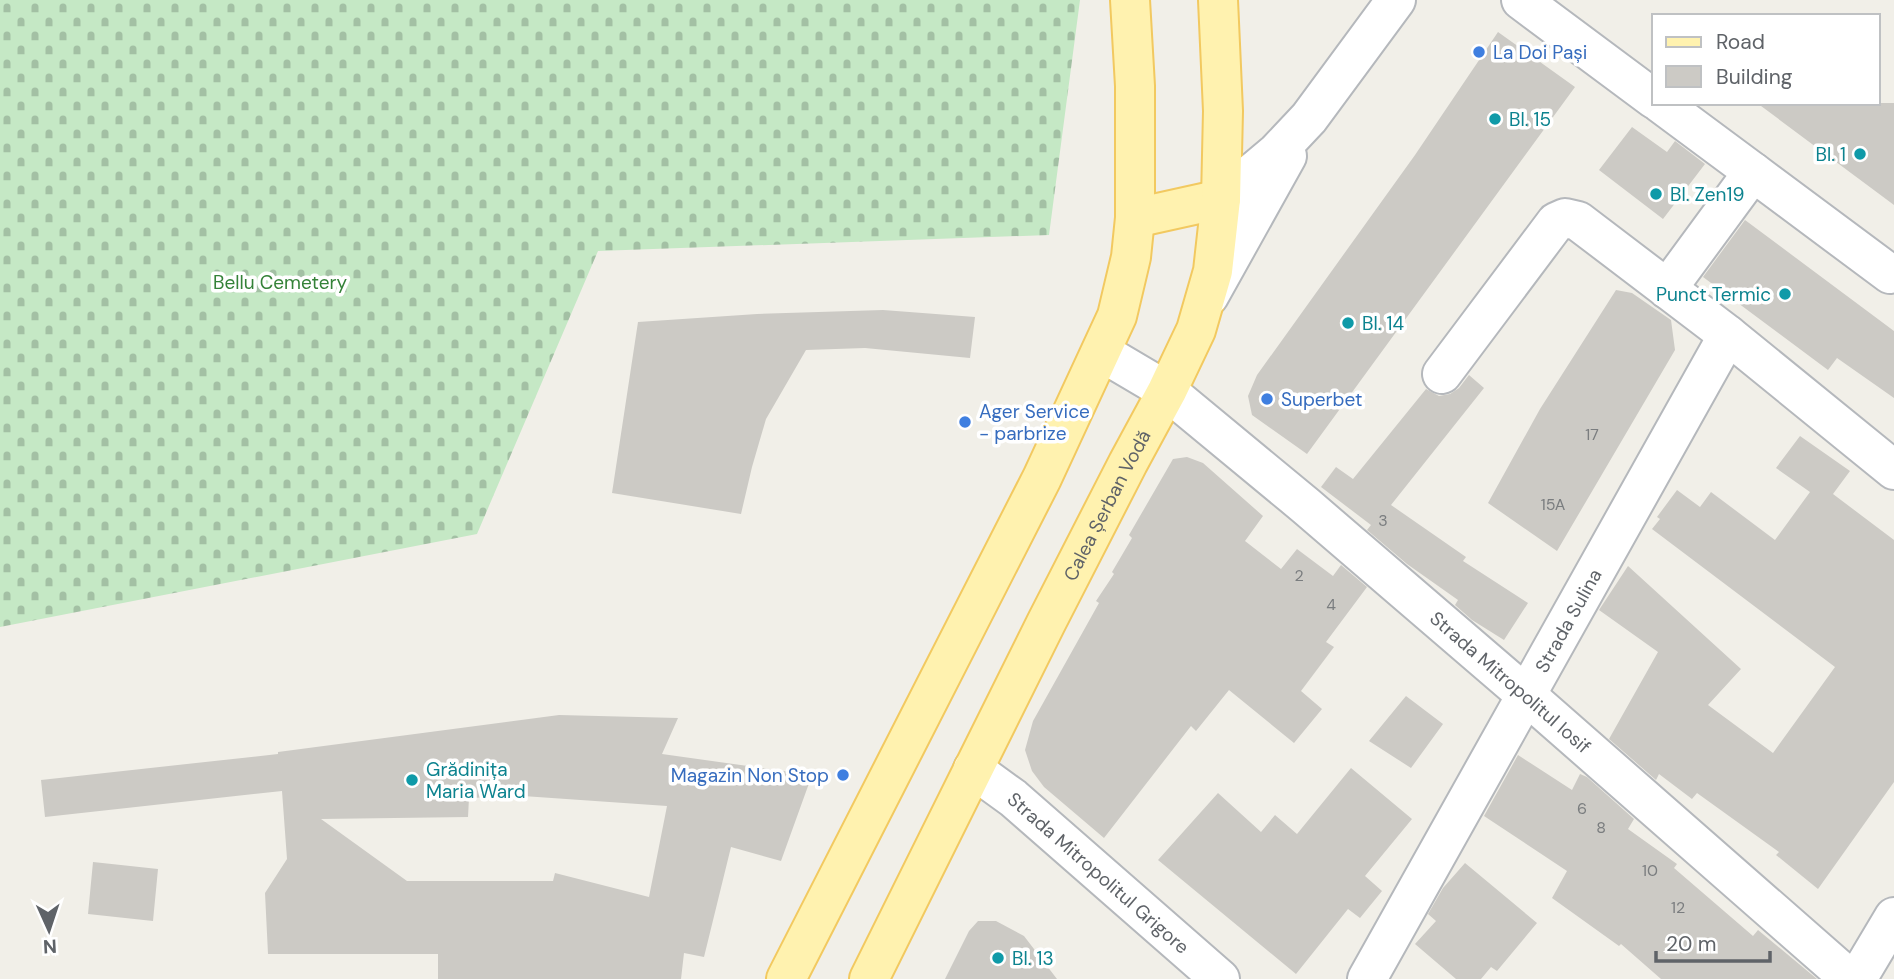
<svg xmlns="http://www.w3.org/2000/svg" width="1894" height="979" font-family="'DM Sans',sans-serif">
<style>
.cemetery{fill:url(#cemetery-stones)}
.building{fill:#cccac5;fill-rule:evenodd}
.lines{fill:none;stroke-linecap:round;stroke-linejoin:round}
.street-casing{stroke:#b5b8bc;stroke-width:42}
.primary-casing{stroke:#f2c960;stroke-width:42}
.street{stroke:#fff;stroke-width:38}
.primary{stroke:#fff2af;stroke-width:38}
.shop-dot{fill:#3f7fe0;stroke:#fff;stroke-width:2.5}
.culture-dot{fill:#0f9aa8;stroke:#fff;stroke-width:2.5}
.labels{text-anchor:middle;stroke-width:7;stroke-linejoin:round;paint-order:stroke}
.number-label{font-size:16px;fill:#7a7d7f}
.shop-label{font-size:19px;fill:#366cbe;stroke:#fff;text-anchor:start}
.culture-label{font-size:19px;fill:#0d838f;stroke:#fff;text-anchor:start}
.park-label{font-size:19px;fill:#348238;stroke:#fff}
.street-label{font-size:19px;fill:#5f6368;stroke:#fff}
</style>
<defs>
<pattern id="cemetery-stones" width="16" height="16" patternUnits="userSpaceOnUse" patternTransform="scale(1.75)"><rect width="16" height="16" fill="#c5e8c5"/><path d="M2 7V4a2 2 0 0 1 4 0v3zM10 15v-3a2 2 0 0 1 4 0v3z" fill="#a3c0a4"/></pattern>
</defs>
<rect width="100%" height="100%" fill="#f1efe8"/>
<path class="cemetery" d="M 0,0 L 1080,0 L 1049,235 L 598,251 L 477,534 L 0,627 Z"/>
<path class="building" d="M 1498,32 L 1575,87 L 1307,454 L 1252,415 L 1248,396 L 1257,375 L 1415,155 Z
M 1757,103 L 1894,103 L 1894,205 Z
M 1632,127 L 1667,152 L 1675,141 L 1705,164 L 1663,219 L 1599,170 Z
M 1745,220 L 1894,331 L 1894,398 L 1837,358 L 1828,370 L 1703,277 Z
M 1616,290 L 1632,293 L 1671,320 L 1675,350 L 1557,551 L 1488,503 L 1540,409 Z
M 883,310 L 975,317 L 970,358 L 865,348 L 806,350 L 766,419 L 752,467 L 741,514 L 612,493 L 638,322 L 757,314 Z
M 1469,375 L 1484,388 L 1391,505 L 1466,557 L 1463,561 L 1528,603 L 1504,640 L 1472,620 L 1455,605 L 1458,600 L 1407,564 L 1367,530 L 1371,525 L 1321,487 L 1336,467 L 1353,479 L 1426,389 L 1439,396 L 1450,394 L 1459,388 Z
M 1800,436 L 1850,471 L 1833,494 L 1894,540 L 1894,782 L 1818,889 L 1776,855 L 1779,852 L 1697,793 L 1692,799 L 1659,774 L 1656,780 L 1609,739 L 1658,652 L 1599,610 L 1628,566 L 1741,669 L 1708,705 L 1773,753 L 1835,667 L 1652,529 L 1660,519 L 1657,517 L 1677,490 L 1700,507 L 1711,492 L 1775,540 L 1810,492 L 1776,468 Z
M 1187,457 L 1203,463 L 1263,516 L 1245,541 L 1281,569 L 1297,549 L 1333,576 L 1341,565 L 1367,587 L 1326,642 L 1334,647 L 1301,691 L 1322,709 L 1294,743 L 1229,690 L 1196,731 L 1191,726 L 1104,838 L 1044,787 L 1032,771 L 1025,750 L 1033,721 L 1099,603 L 1096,601 L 1114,574 L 1112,572 L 1132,538 L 1129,535 L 1173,459 Z
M 1406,696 L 1443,724 L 1411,768 L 1369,741 Z
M 559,715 L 678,718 L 662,754 L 812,775 L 781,861 L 731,847 L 704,957 L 684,953 L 681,979 L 438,979 L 438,954 L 268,954 L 265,893 L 287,859 L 282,791 L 45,817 L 41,780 L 278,754 L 278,752 ZM 523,796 L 667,806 L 649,897 L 555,873 L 553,881 L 407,881 L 321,819 L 468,817 L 469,798 Z
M 1518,755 L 1572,790 L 1580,774 L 1587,777 L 1634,819 L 1628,829 L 1677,864 L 1674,868 L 1753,936 L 1758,930 L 1817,979 L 1661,979 L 1621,944 L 1619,946 L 1552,898 L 1567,871 L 1484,816 Z
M 1351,768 L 1412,819 L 1365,876 L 1382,891 L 1360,918 L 1348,909 L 1296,974 L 1158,860 L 1218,793 L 1261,832 L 1275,815 L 1297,834 Z
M 93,862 L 158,869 L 153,921 L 88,914 Z
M 1465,863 L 1537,923 L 1497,971 L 1491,967 L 1481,979 L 1456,979 L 1415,944 L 1436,921 L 1428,914 L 1443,888 Z
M 978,921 L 996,921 L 1024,936 L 1057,979 L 945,979 L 969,931 Z"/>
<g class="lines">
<g class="street-casing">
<g id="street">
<path d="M 1521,0 L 1654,99"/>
<path d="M 1660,103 L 1753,172 L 1667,289"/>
<path d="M 1753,172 L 1890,274"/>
<path d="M 1221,199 L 1277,152 L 1309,118 L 1396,0"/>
<path d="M 1209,296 L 1287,156"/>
<path id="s1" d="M 1101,352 L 1167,391 L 1306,506 L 1526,695 L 1850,979"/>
<path d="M 1442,374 L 1556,222 L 1565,218 L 1578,221 L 1728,335 L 1894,470"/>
<path id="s2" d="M 973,769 L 1013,798 L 1220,979"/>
<path id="s3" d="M 1367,979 L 1728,335"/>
<path d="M 1857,979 L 1894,917"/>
</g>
</g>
<g class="primary-casing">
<g id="primary">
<path d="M 1135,218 L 1221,199"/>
<path d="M 786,979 L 1042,478 L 1117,316 L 1131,257 L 1135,218 L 1135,86 L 1130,0"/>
<path id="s4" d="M 869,979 L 1046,623 L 1128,463 L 1167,391 L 1196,330 L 1213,271 L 1221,199 L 1223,111 L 1218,0"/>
</g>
</g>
<use href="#street" class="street"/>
<use href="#primary" class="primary"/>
</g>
<g class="shop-dot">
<circle cx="1479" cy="52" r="7"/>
<circle cx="1267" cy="399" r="7"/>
<circle cx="965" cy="422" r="7"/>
<circle cx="843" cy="775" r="7"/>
</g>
<g class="culture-dot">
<circle cx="1495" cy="119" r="7"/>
<circle cx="1860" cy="154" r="7"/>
<circle cx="1656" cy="194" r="7"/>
<circle cx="1785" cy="294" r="7"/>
<circle cx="1348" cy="323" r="7"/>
<circle cx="412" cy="780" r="7"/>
<circle cx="998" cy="958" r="7"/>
</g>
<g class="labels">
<g class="number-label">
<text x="1592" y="440">17</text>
<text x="1553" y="510">15A</text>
<text x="1383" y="526">3</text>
<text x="1299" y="581">2</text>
<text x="1331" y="610">4</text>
<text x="1582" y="814">6</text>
<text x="1601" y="833">8</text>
<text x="1650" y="876">10</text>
<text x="1678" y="913">12</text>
</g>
<g class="shop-label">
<text x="1493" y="59">La Doi Pași</text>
<text x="1281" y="406">Superbet</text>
<text x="979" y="418">Ager Service<tspan x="979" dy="22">- parbrize</tspan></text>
<text x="829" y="782" text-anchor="end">Magazin Non Stop</text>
</g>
<g class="culture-label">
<text x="1509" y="126">Bl. 15</text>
<text x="1846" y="161" text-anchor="end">Bl. 1</text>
<text x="1670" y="201">Bl. Zen19</text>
<text x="1771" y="301" text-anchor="end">Punct Termic</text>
<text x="1362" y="330">Bl. 14</text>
<text x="426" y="776">Grădinița<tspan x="426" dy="22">Maria Ward</tspan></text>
<text x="1012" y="965">Bl. 13</text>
</g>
<g class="park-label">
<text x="280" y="289">Bellu Cemetery</text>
</g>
<g class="street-label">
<text dy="7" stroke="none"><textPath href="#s4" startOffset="530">Calea Șerban Vodă</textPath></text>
<text dy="7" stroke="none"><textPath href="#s3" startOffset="411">Strada Sulina</textPath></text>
<text dy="7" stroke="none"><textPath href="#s1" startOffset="527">Strada Mitropolitul Iosif</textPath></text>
<text dy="7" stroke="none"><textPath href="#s2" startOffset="163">Strada Mitropolitul Grigore</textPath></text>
</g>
</g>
<rect x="1652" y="14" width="228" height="91" fill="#ffffff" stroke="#bfc1c3" stroke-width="2"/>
<rect x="1666" y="37" width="35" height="10" fill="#fff2af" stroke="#bfc1c3" stroke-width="2"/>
<text x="1716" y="49" font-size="21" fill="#5f6368">Road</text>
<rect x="1666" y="66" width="35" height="21" fill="#cccac5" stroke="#bfc1c3" stroke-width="2"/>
<text x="1716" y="84" font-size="21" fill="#5f6368">Building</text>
<g transform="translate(49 930) rotate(177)" stroke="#ffffff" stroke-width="5" paint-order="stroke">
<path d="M0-5L12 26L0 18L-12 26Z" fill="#5f6368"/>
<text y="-10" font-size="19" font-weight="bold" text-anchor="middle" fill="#5f6368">N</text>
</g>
<path d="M1656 951v10h114v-10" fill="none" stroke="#5f6368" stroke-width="3.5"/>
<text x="1666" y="951" font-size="21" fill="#5f6368" stroke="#ffffff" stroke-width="5" paint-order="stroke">20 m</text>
</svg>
